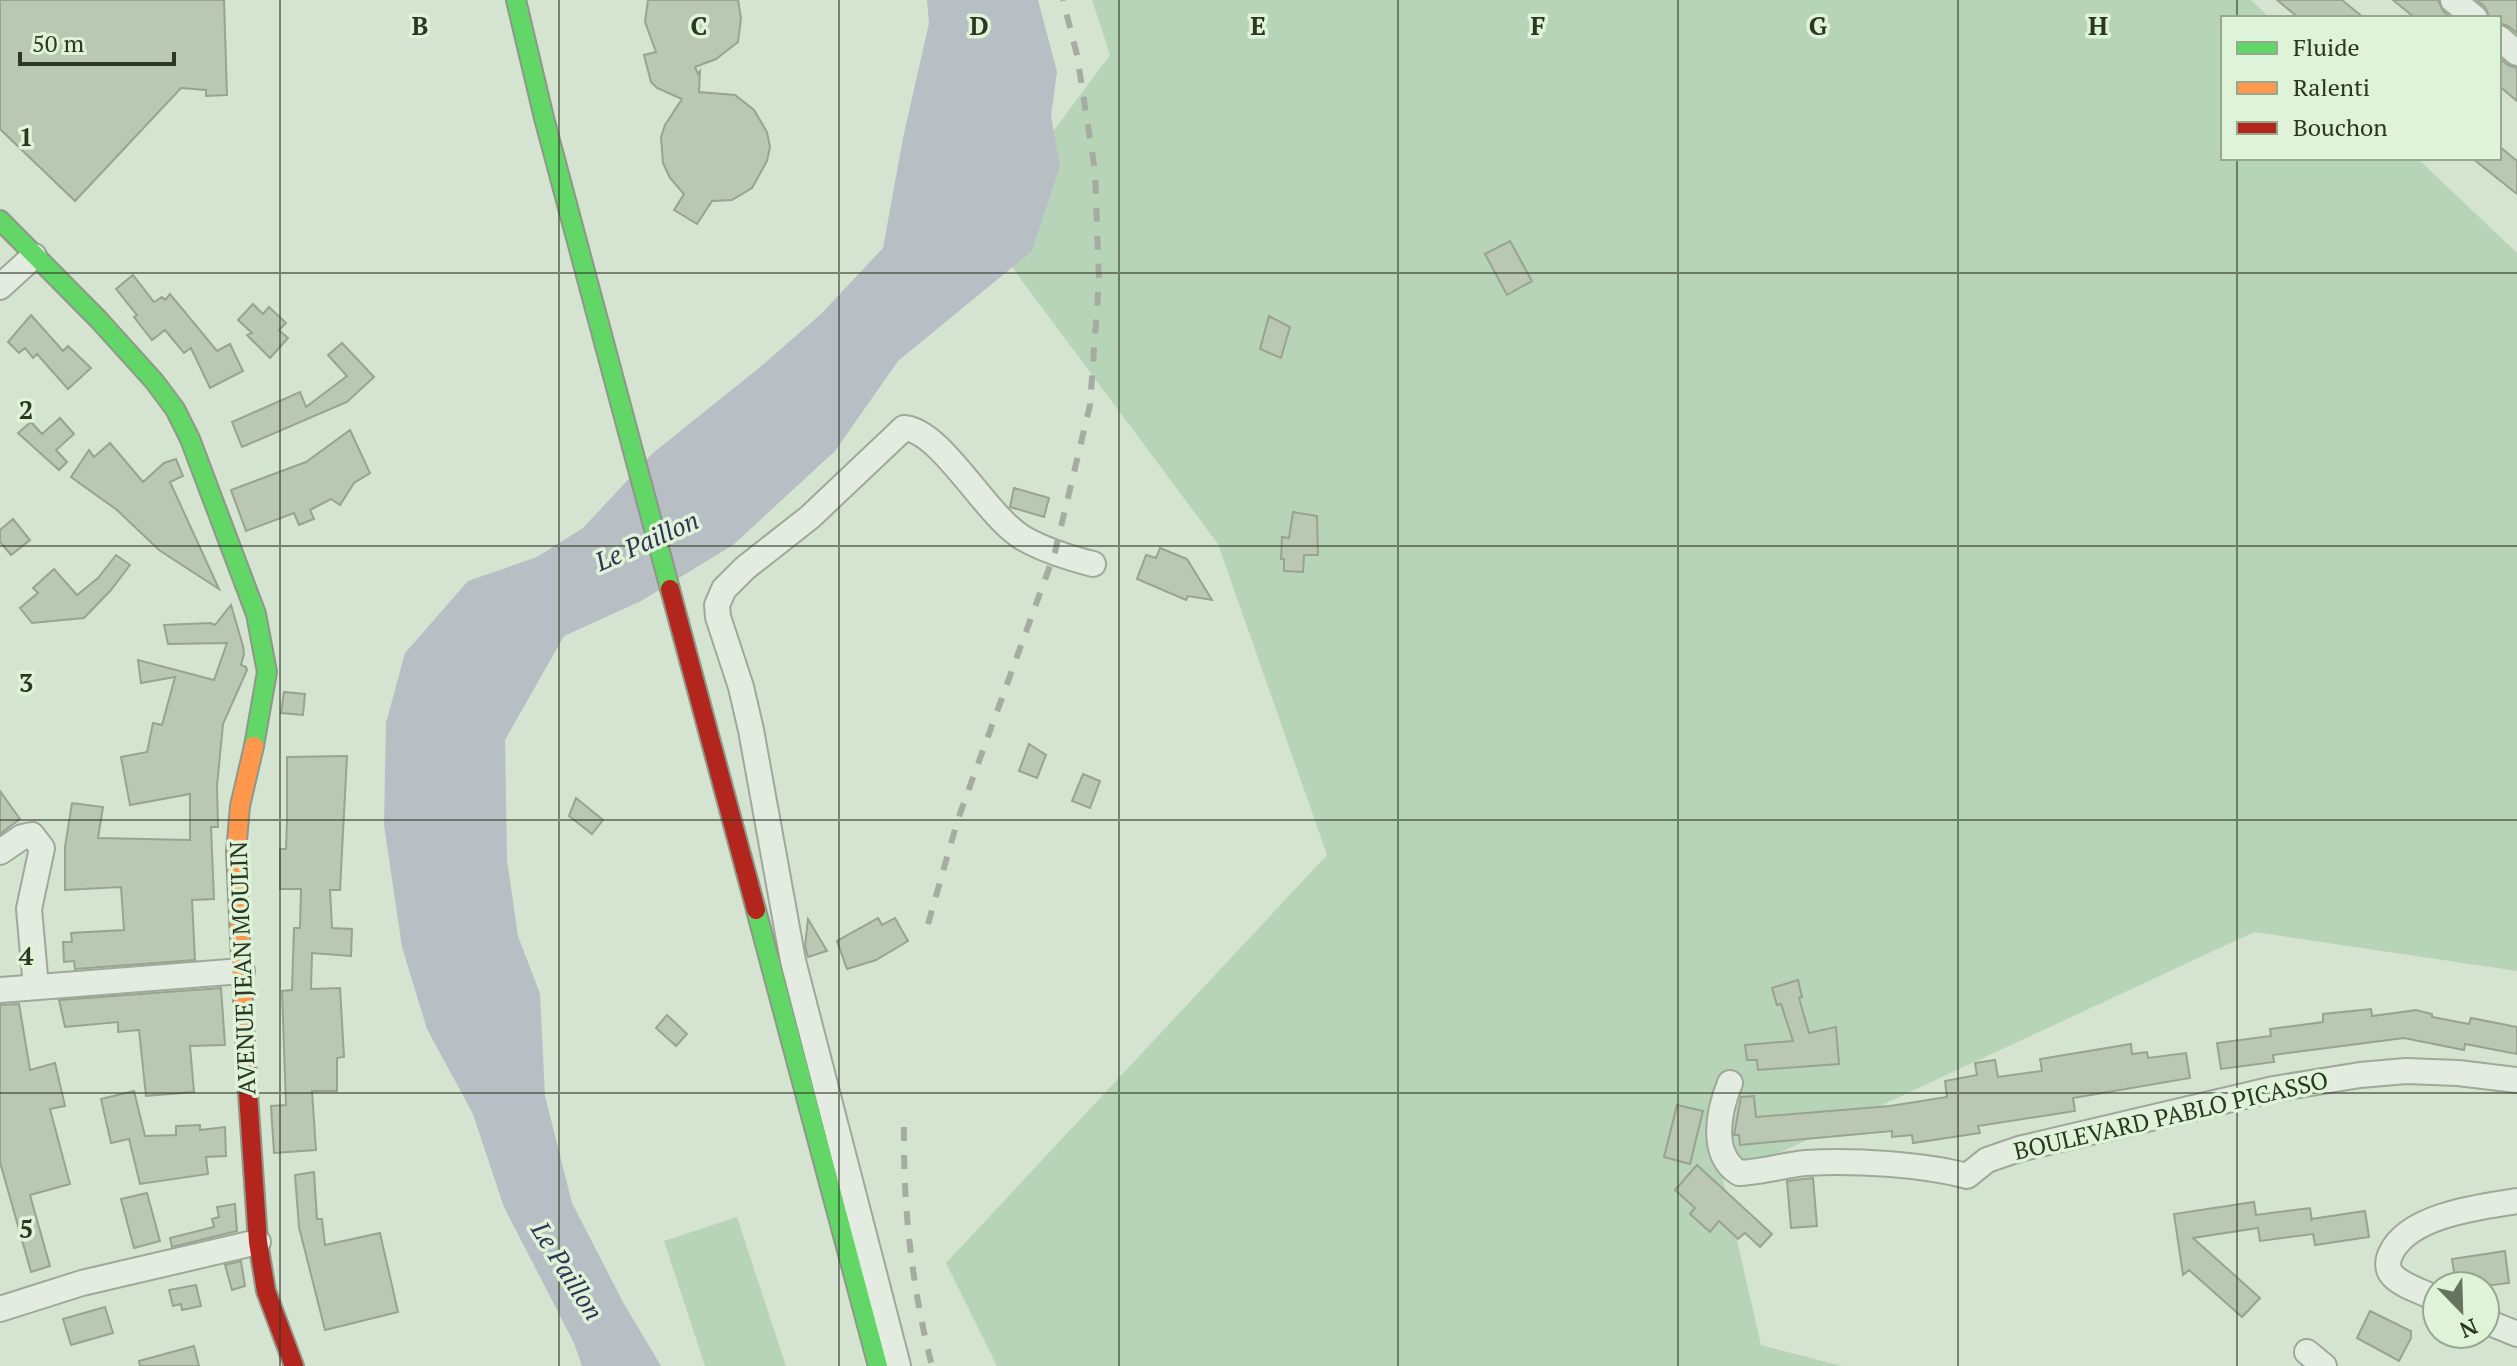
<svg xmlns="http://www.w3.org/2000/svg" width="2517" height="1366" font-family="'PT Serif',serif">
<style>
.green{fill:#b7d4b9}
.water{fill:#b7bec4}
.building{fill:#bac7b2;stroke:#98a390;stroke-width:2}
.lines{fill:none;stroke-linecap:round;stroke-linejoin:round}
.street-casing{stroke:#9ea999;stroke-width:28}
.fast-casing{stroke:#8e988a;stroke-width:22}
.slow-casing{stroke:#8e988a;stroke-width:22}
.jam-casing{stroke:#8e988a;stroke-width:22}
.street{stroke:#e4ece1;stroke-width:24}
.fast{stroke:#63d668;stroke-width:18}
.slow{stroke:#ff974d;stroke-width:18}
.jam{stroke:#b3261e;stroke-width:18}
.rail{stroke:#a5aca2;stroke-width:6;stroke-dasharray:14 14;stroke-linecap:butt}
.grid{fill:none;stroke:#2b3722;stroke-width:2;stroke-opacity:0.55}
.labels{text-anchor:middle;stroke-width:7;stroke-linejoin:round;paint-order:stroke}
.street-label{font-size:24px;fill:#2b3722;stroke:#def3d8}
.water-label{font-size:26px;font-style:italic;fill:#335;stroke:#def3d8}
.grid-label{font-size:26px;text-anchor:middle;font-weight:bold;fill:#2b3722;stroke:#def3d8;stroke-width:7;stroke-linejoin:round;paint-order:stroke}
</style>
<rect width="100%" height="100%" fill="#d5e3d1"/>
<path class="green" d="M 1092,0 L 2251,0 L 2270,18 L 2223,18 L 2223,158 L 2417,158 L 2517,253 L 2517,971 L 2254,932 L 1723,1179 L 1761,1345 L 1842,1366 L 997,1366 L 946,1263 L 1327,855 L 1218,544 L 982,227 L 1110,55 Z
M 737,1217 L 786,1366 L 705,1366 L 664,1241 Z"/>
<path class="water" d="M 927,0 L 1038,0 L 1057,72 L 1051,116 L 1060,166 L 1032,251 L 898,361 L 835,451 L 733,545 L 641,601 L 564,636 L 505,740 L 507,860 L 518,936 L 540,994 L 545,1096 L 572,1203 L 624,1304 L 661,1366 L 582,1366 L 574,1343 L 504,1207 L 473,1114 L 427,1029 L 402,947 L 384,825 L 386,723 L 405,653 L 468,581 L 537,557 L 583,528 L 653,453 L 759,368 L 821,314 L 883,248 L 903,138 L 929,23 Z"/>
<path class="building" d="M 0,0 L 224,0 L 227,95 L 206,96 L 206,90 L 181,88 L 75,201 L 0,129 Z
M 648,0 L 738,0 L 741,18 L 738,42 L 716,59 L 695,67 L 698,74 L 700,71 L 699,92 L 735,95 L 754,110 L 767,132 L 770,147 L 767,161 L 752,188 L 732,200 L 712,201 L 697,224 L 674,210 L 684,194 L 670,178 L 663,163 L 661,137 L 665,125 L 682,99 L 657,88 L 651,82 L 644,55 L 656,52 L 645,22 Z
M 2277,0 L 2342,0 L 2364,18 L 2299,18 Z
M 2393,0 L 2438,0 L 2443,11 L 2451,18 L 2415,18 Z
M 2477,0 L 2517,0 L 2517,33 L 2508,26 L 2499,23 L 2499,18 L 2490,18 L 2485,7 Z
M 2499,58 L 2508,65 L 2517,68 L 2517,101 L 2499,86 Z
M 2499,146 L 2517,161 L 2517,194 L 2472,158 L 2499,158 Z
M 1510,241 L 1532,281 L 1507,295 L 1485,254 Z
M 133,275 L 154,302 L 162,297 L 165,300 L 170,294 L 217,351 L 230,344 L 243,371 L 210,388 L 191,348 L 184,353 L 165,330 L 152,340 L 134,317 L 137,315 L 116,289 Z
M 253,304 L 263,314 L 269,307 L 286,323 L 279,330 L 288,338 L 270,358 L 247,335 L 252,333 L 238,320 Z
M 31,315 L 63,351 L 68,346 L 91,368 L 68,389 L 37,354 L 33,358 L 25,348 L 19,353 L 8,342 Z
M 1269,316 L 1290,327 L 1281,358 L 1260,349 Z
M 342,343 L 374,377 L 347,402 L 242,447 L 232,422 L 300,392 L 306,407 L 347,376 L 328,355 Z
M 60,418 L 74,434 L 56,450 L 67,462 L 59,470 L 18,433 L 31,422 L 42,434 Z
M 350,430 L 370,473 L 354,483 L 340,505 L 331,499 L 310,510 L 314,519 L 299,525 L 294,513 L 246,531 L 231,490 L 306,462 Z
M 110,443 L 143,482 L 164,463 L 176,459 L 183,476 L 170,482 L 219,589 L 159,550 L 117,510 L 71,477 L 89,450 L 94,457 Z
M 1014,488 L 1049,498 L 1044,517 L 1010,507 Z
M 1293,512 L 1317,516 L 1318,555 L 1304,555 L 1303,572 L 1284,571 L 1284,559 L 1281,559 L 1282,537 L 1289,538 Z
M 13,519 L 30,540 L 11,555 L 0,542 L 0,530 Z
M 1160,548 L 1187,559 L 1212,600 L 1188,596 L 1186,600 L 1137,579 L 1146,555 L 1156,558 Z
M 116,555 L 130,565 L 111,590 L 84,618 L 32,623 L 20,608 L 38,593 L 33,588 L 54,569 L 77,595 L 98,578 Z
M 231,605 L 243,646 L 244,654 L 241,665 L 246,667 L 247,670 L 223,724 L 217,786 L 218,827 L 211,827 L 214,899 L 192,900 L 195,960 L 75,969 L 74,961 L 64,962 L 63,942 L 72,942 L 71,933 L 124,930 L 121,887 L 65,890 L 65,847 L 72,803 L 103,807 L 98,838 L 190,840 L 190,794 L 130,805 L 121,757 L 147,752 L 153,723 L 162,725 L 175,677 L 141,683 L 138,660 L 214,680 L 227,643 L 168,644 L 164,625 L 211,623 L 215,625 Z
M 284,692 L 305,694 L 303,715 L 281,713 Z
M 1029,744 L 1046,755 L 1037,778 L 1019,771 Z
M 347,756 L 340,890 L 330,890 L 332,928 L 352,929 L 351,956 L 312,953 L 311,989 L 340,988 L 344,1057 L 337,1058 L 337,1091 L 312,1091 L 316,1150 L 274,1153 L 271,1106 L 286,1105 L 282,991 L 292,990 L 294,928 L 300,928 L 301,889 L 280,889 L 280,849 L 286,849 L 287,821 L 287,757 Z
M 1083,774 L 1100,781 L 1090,808 L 1072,801 Z
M 0,791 L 20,819 L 0,834 Z
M 576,798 L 603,820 L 592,834 L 569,816 Z
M 878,918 L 882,925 L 895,918 L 908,941 L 876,960 L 847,969 L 837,941 Z
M 808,919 L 827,951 L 808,957 L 805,946 Z
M 1798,980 L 1802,997 L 1799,998 L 1809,1033 L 1836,1027 L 1839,1064 L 1758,1070 L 1757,1060 L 1747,1060 L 1745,1045 L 1793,1041 L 1781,1004 L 1777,1005 L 1772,988 Z
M 221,988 L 225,1045 L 190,1046 L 194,1092 L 146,1096 L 139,1030 L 118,1032 L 118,1022 L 65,1027 L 59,1000 Z
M 19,1004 L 30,1070 L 55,1063 L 65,1106 L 50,1109 L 70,1184 L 30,1195 L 50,1266 L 31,1272 L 0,1162 L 0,1005 Z
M 2371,1009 L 2372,1016 L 2416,1010 L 2432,1014 L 2432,1017 L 2469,1024 L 2471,1018 L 2517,1027 L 2517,1054 L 2465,1044 L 2464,1050 L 2404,1038 L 2273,1055 L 2274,1062 L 2221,1069 L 2217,1043 L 2271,1036 L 2270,1029 L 2323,1022 L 2323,1014 Z
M 667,1015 L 687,1034 L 676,1046 L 656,1028 Z
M 2131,1044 L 2132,1054 L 2147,1052 L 2148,1058 L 2186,1053 L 2190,1078 L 2073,1098 L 2075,1111 L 1978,1126 L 1980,1133 L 1913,1143 L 1912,1135 L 1892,1137 L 1892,1131 L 1740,1145 L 1739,1135 L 1734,1135 L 1741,1097 L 1754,1096 L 1756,1117 L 1890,1106 L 1947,1097 L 1945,1081 L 1977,1075 L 1975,1063 L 1995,1060 L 1998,1077 L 2042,1071 L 2040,1059 Z
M 134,1091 L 145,1136 L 176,1135 L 176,1126 L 200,1125 L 200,1130 L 225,1127 L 226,1156 L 206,1157 L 208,1174 L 140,1184 L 129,1139 L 111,1143 L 101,1099 Z
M 1677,1105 L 1703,1111 L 1690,1164 L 1664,1157 Z
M 1697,1165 L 1772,1234 L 1760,1247 L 1745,1233 L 1738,1239 L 1719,1221 L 1710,1232 L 1690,1214 L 1695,1208 L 1675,1190 Z
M 314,1172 L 317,1219 L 322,1219 L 325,1245 L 380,1233 L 398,1312 L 325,1330 L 299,1227 L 295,1175 Z
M 1813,1178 L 1817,1226 L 1791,1228 L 1787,1181 Z
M 147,1193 L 160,1241 L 134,1248 L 121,1199 Z
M 2254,1202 L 2256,1215 L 2310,1208 L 2312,1221 L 2311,1219 L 2365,1211 L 2369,1237 L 2315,1245 L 2313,1234 L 2260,1241 L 2258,1228 L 2193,1238 L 2260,1298 L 2242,1317 L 2189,1270 L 2183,1275 L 2174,1214 Z
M 235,1204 L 237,1231 L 172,1247 L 170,1238 L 214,1227 L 212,1219 L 219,1217 L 217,1207 Z
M 2505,1251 L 2509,1283 L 2486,1286 L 2485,1280 L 2456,1285 L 2452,1259 Z
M 241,1261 L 245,1286 L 232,1290 L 225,1265 Z
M 196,1285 L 201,1306 L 182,1310 L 181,1304 L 173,1306 L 169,1290 Z
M 105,1307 L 113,1333 L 71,1345 L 63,1319 Z
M 2370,1311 L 2411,1331 L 2411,1338 L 2399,1361 L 2357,1338 Z
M 194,1346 L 199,1366 L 140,1366 L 139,1361 Z"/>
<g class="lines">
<g class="street-casing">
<path id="street" d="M 2453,0 L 2475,18
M 2499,38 L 2517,53
M 0,287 L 34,256
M 0,852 L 22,837 L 32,835 L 42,848 L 29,909 L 36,987
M 0,990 L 242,971
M 1730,1083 C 1719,1110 1709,1154 1739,1173 C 1762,1172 1784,1165 1806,1163 C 1853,1160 1922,1164 1967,1176 L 1987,1160 L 2019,1149 L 2274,1089 L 2360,1075 L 2406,1071 L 2458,1073 L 2517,1080
M 2437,1299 C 2424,1292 2404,1287 2393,1276 C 2387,1270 2387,1261 2391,1253 C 2409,1215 2479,1207 2517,1201
M 0,1309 L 82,1283 L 258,1242
M 2485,1321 L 2517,1334
M 2307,1352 L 2324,1366
M 898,1366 L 793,961 L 751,730 L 741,687 L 718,617 L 717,605 L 724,589 L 745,568 L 810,517 L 904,428 C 941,430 986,516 1023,538 C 1044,550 1069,558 1093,564"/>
</g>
<g class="fast-casing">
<path id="fast" d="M 516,0 L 544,118 L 670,589
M 0,220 L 98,319 L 154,381 L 175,409 L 190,439 L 256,614 L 267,672 L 254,746
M 756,910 L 878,1366"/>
</g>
<g class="slow-casing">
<path id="slow" d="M 246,1064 L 236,852 L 240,806 L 254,746"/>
</g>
<g class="jam-casing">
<path id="jam" d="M 670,589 L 756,910
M 246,1064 L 258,1242 L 266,1291 L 294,1366"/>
</g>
<use href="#street" class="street"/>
<use href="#fast" class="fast"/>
<use href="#slow" class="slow"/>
<use href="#jam" class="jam"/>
<path class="rail" d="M 928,924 L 958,819 L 1055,552 L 1090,405 L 1099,281 L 1095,171 L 1077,55 L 1063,0
M 904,1127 C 903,1208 912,1288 932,1366"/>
</g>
<path class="grid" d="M 280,0 L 280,1366M 559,0 L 559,1366M 839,0 L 839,1366M 1119,0 L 1119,1366M 1398,0 L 1398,1366M 1678,0 L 1678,1366M 1958,0 L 1958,1366M 2237,0 L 2237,18M 2237,158 L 2237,1366M 0,273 L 2517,273M 0,546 L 2517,546M 0,820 L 2517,820M 0,1093 L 2517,1093"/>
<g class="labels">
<g class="street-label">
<text transform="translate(243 968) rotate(-92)" y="8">AVENUE JEAN MOULIN</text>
<text transform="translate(2171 1116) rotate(-13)" y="8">BOULEVARD PABLO PICASSO</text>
</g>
<g class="water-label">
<text transform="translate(647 541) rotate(-24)" y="9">Le Paillon</text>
<text transform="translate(567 1271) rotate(58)" y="9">Le Paillon</text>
</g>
</g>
<g class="grid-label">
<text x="420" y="35">B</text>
<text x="699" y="35">C</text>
<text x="979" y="35">D</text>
<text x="1258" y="35">E</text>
<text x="1538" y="35">F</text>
<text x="1818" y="35">G</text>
<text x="2098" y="35">H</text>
<text x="26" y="146">1</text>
<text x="26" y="419">2</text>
<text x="26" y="692">3</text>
<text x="26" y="965">4</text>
<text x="26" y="1238">5</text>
</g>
<rect x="2221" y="16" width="280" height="144" fill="#def3d8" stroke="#96a88f" stroke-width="2"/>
<rect x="2237" y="42" width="40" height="12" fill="#63d668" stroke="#96a88f" stroke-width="2"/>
<text x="2293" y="56" font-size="24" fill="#2b3722">Fluide</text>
<rect x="2237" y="82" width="40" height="12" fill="#ff974d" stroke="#96a88f" stroke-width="2"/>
<text x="2293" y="96" font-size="24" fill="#2b3722">Ralenti</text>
<rect x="2237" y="122" width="40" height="12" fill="#b3261e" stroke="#96a88f" stroke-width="2"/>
<text x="2293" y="136" font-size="24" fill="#2b3722">Bouchon</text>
<g transform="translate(2461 1310) rotate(157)"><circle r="38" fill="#def3d8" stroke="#96a88f" stroke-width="2"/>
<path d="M0-6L14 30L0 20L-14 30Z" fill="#66735f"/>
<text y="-12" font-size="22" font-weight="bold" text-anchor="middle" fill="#2b3722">N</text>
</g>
<path d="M20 52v12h154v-12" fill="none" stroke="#2b3722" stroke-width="4"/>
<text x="32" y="52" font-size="24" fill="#2b3722" stroke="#def3d8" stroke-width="6" paint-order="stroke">50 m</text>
</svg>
